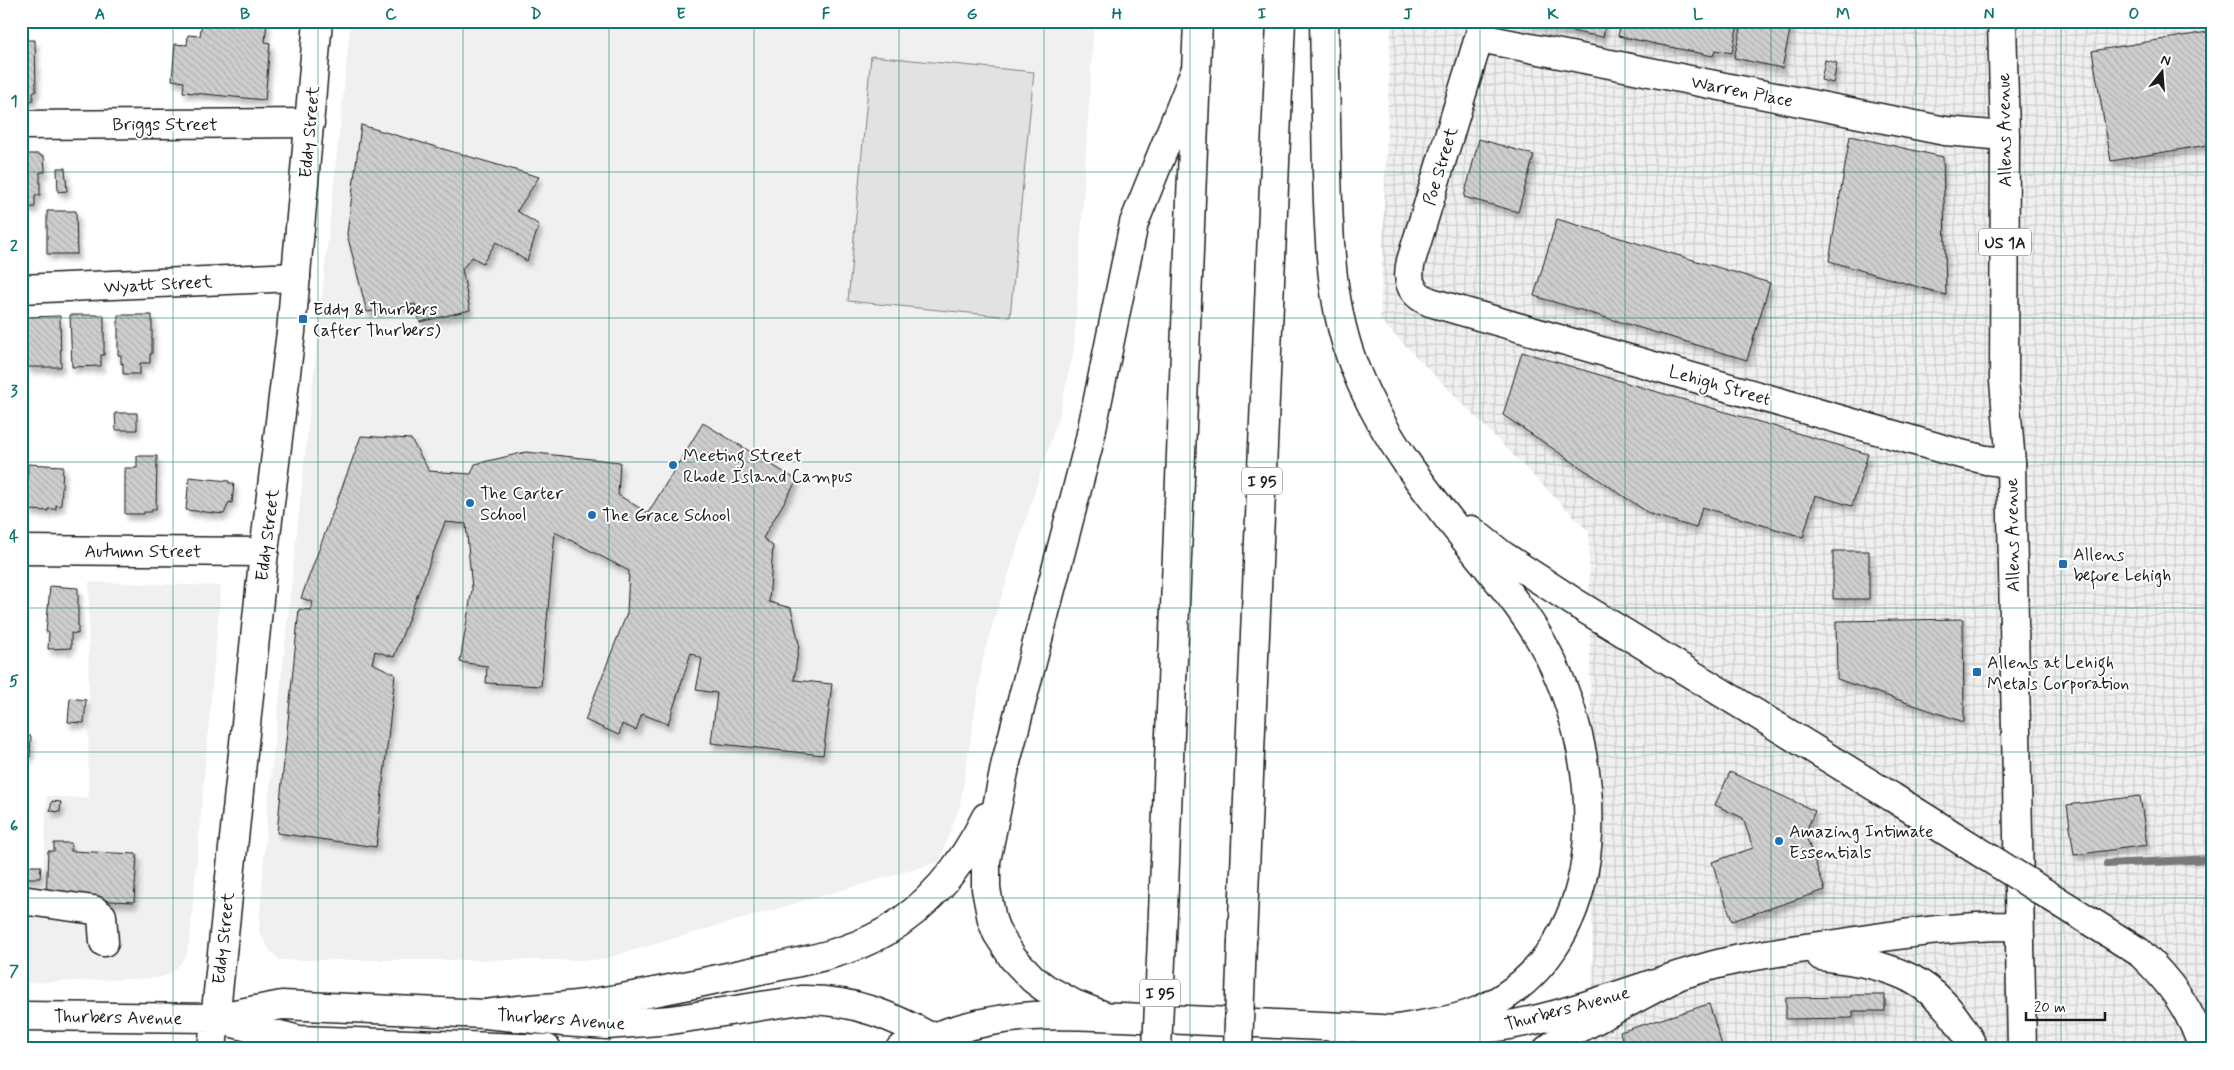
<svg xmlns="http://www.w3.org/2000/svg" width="2234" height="1070" font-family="Mynerve,sans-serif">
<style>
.built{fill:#f0f0f0}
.industrial{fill:url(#industrial-grid)}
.garden{fill:#e2e2e2;stroke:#7f7f7f}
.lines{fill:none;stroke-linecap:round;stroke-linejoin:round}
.stream{stroke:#7a7a7a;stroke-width:8}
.building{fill:url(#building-back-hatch);stroke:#1c1c1c;filter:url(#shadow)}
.minor-casing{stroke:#1c1c1c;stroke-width:31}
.major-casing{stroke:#1c1c1c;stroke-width:31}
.highway-casing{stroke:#1c1c1c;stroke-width:31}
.minor{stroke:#fff;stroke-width:28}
.major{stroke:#fff;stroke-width:28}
.highway{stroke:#fff;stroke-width:28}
.highway-bridge-casing{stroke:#1c1c1c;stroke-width:31;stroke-linecap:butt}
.highway-bridge{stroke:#fff;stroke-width:28}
.grid{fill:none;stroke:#0f766e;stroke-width:1;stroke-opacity:0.55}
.poi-dot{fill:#1f6fb2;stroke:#fff;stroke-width:2}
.labels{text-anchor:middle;stroke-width:4;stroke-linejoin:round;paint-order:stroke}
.shield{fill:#fff;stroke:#606060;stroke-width:1}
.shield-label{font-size:16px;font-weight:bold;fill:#1c1c1c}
.street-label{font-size:18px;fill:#1c1c1c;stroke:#fff}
.poi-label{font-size:18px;fill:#1c1c1c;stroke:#fff;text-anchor:start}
.neatline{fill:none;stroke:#0f766e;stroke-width:2}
.grid-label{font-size:16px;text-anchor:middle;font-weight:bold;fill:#0f766e}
</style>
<defs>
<pattern id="industrial-grid" width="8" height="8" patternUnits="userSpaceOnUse" patternTransform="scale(1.25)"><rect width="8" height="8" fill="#f0f0f0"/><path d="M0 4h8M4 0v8" fill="none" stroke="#cdcdcd"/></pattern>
<pattern id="building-back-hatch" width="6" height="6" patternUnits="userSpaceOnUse" patternTransform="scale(1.25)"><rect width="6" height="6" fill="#cecece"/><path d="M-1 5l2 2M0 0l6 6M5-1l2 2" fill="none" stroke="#b0b0b0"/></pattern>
<filter id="shadow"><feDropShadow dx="3" dy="5.5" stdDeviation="2.5" flood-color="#0004"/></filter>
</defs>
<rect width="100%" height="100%" fill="#fff"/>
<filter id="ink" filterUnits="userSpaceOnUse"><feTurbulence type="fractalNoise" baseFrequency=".02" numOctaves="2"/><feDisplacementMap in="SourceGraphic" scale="10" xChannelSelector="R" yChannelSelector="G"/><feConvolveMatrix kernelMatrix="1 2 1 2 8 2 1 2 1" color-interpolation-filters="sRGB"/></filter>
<g filter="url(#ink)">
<path class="built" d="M 351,21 L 1094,21 L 1074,349 L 1060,412 L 985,649 L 960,805 L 939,862 L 600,960 L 279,960 L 270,951 L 259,932 L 267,814 Z
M 89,582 L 221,586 L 190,937 L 186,956 L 176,969 L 168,975 L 158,978 L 21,983 L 21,881 L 43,882 L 47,796 L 88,798 Z"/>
<path class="industrial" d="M 1391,21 L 2213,21 L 2213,1049 L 1593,1049 L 1589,532 L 1380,320 Z"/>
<path class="garden" d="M 871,56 L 1034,72 L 1010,317 L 848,301 Z"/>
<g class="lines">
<path class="stream" d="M 2107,864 L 2213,859"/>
</g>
<path class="building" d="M 202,21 L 267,21 L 265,42 L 270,43 L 265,100 L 183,92 L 184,82 L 172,80 L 175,44 L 187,45 L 188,35 L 200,36 Z
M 1516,21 L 1606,21 L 1603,37 Z
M 1621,21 L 1792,21 L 1782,68 L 1734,58 L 1741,29 L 1737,28 L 1732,53 L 1715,50 L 1713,56 L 1618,36 Z
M 2213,31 L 2213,144 L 2111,161 L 2092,51 Z
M 21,40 L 35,40 L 36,92 L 33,92 L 33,101 L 21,101 Z
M 1825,60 L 1837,63 L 1833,83 L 1821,80 Z
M 361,125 L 539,177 L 517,211 L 539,225 L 527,261 L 496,242 L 483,263 L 472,257 L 462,269 L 470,310 L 420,322 L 415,304 L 367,312 L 347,234 Z
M 1850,136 L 1943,157 L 1946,295 L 1829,261 Z
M 1479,139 L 1534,155 L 1518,212 L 1464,197 Z
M 21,154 L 40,154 L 40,156 L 44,156 L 45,172 L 40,172 L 40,195 L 35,195 L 35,207 L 21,208 Z
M 57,168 L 65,168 L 67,191 L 58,192 Z
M 47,211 L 76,211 L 77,254 L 47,254 Z
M 1557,219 L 1770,283 L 1747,360 L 1534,296 Z
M 70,315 L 104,315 L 104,355 L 101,355 L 101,366 L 72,367 Z
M 118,315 L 152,315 L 152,354 L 150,354 L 150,363 L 140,363 L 140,374 L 123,374 L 123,363 L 121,364 L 121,355 L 118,355 Z
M 60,316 L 61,367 L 27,367 L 24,319 L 27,319 L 27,317 Z
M 1522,352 L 1868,454 L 1852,506 L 1815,495 L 1803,537 L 1702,507 L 1696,528 L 1650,514 L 1503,415 Z
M 115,413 L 137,413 L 137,430 L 116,430 Z
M 703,423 L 797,480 L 763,538 L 773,546 L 769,602 L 791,608 L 799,644 L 794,680 L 832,684 L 823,755 L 711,743 L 717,693 L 696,690 L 702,659 L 691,653 L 668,724 L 642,714 L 636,730 L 622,724 L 619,735 L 585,720 L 627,613 L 629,571 L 555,532 L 541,686 L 486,683 L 487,666 L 460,662 L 472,589 L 466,524 L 445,522 L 394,657 L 375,651 L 372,663 L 395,674 L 376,847 L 277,833 L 299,609 L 311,610 L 313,602 L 301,598 L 361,436 L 411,439 L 429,471 L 471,474 L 475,464 L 526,452 L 620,462 L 618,495 L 648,513 Z
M 137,456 L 157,456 L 156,509 L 152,509 L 152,512 L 144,512 L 144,514 L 125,514 L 125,468 L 137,468 Z
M 28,464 L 63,466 L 61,506 L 56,505 L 56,509 L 48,509 L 48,511 L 29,510 L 29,505 L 26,505 Z
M 189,477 L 229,481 L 229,483 L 234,483 L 232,503 L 229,502 L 224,514 L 186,510 Z
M 1833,551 L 1869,551 L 1869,599 L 1833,599 Z
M 50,586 L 78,588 L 78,634 L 71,633 L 71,648 L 48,649 L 49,632 L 46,632 Z
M 1963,619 L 1964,722 L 1837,679 L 1836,621 Z
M 70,698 L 86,700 L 84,723 L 68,722 Z
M 21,736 L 31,736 L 30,757 L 21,756 Z
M 1730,772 L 1815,811 L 1805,833 L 1825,890 L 1732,921 L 1712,862 L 1753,848 L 1743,818 L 1715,805 Z
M 2140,796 L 2147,845 L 2074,855 L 2067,805 Z
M 52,801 L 61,802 L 60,812 L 50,811 Z
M 54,843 L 71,843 L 71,851 L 137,854 L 134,902 L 46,898 L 48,851 L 54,851 Z
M 21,866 L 41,866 L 40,878 L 21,878 Z
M 1851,995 L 1885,995 L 1885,1011 L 1853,1011 L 1853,1018 L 1786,1019 L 1786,998 L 1851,997 Z
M 1709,1004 L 1723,1049 L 1625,1049 L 1620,1032 Z"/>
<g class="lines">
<g class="minor-casing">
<path id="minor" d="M 1484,21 L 1411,261 C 1406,281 1411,294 1430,302 L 1957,453 L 1986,460 L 2011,463
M 1480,38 L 1945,131 L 2005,136
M 21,125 L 310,123
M 21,289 L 296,277
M 21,550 L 264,552
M 21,900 L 94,910 L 102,916 L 104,942"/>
</g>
<g class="major-casing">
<path id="major" d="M 2002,21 L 2005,136 L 2004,381 L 2011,463 L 2022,1049
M 1821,956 C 1895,965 1939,978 1974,1049
M 21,1016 L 214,1018 L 299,1040 L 547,1049
M 214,1018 L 282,1005 L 485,1014 L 564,1022 L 607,1025 L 671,1020 L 801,1000 C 855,999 894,1017 940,1042
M 212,1049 L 264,552 L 291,332 L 318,21
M 900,1049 C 933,1037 964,1025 998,1020 C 1045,1012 1094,1016 1141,1018 C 1209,1021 1278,1024 1346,1027 C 1387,1029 1431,1034 1472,1030 C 1553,1024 1636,986 1714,965 C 1756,954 1800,949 1843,943 C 1901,934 1961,925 2019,926"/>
</g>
<g class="highway-casing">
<path id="highway" d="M 1324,21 C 1325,71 1326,121 1327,171 C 1329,239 1330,307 1356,371 C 1385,443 1436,504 1485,564 C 1505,589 1525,613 1541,641 C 1606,755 1620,945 1480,1010 C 1453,1022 1421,1024 1393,1030
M 1471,530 L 1502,555 L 1577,604 L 1892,797
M 1162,938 L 1198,21
M 1242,941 L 1281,21
M 2139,952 C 2169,980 2191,1009 2203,1049
M 485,1014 C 523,1008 561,1008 598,1002 C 651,994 703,982 755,971 C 799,962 845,955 885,932 C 930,905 963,864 986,817
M 1105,1016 L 1074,1004 L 1045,988 L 1033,979 L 1013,958 L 997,933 L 992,920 L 986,889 L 986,861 L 1006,762 L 1089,443 L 1134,223 L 1196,69
M 519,1048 L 521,1049
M 1548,1049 L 1565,1036 L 1676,977"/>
</g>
<use href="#minor" class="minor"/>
<use href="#major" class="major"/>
<use href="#highway" class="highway"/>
<g class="highway-bridge-casing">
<path id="highway-bridge" d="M 1892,797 L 2139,952
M 1157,1049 L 1162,938
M 1238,1049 L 1242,941"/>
</g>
<use href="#highway-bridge" class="highway-bridge"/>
</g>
</g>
<path class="grid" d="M 173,21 L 173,1049M 318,21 L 318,1049M 463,21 L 463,1049M 609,21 L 609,1049M 754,21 L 754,1049M 899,21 L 899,1049M 1044,21 L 1044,1049M 1190,21 L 1190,1049M 1335,21 L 1335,1049M 1480,21 L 1480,1049M 1625,21 L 1625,1049M 1771,21 L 1771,1049M 1916,21 L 1916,1049M 2061,21 L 2061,1049M 21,172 L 2213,172M 21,318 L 2213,318M 21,462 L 2213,462M 21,608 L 2213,608M 21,752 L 2213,752M 21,898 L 2213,898"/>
<g class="poi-dot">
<rect x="298" y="314" width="10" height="10" rx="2.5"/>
<circle cx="673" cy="465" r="5"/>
<circle cx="470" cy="503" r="5"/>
<circle cx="592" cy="515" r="5"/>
<rect x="2058" y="559" width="10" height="10" rx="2.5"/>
<rect x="1972" y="667" width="10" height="10" rx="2.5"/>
<circle cx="1779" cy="841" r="5"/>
</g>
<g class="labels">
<g class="shield">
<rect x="1979" y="228.5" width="52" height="27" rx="4"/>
<rect x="1242" y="467.5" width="40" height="27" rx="4"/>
<rect x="1140" y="979.5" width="40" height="27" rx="4"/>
</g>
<g class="shield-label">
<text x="2005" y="248">US 1A</text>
<text x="1262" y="487">I 95</text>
<text x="1160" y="999">I 95</text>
</g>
<g class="street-label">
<text transform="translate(1742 91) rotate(11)" y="6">Warren Place</text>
<text x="165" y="130">Briggs Street</text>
<text transform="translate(2004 130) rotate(-91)" y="6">Allens Avenue</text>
<text transform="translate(309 132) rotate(-85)" y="6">Eddy Street</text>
<text transform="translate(1440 166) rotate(-73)" y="6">Poe Street</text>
<text transform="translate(158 284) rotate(-3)" y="6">Wyatt Street</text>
<text transform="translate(1720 385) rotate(16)" y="6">Lehigh Street</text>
<text transform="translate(267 535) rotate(-83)" y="6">Eddy Street</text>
<text transform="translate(2012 535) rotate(-91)" y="6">Allens Avenue</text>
<text x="143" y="557">Autumn Street</text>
<text transform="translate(223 938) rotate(-84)" y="6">Eddy Street</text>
<text transform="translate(1567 1008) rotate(-15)" y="6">Thurbers Avenue</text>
<text transform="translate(118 1017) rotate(1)" y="6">Thurbers Avenue</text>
<text transform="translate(561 1019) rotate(4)" y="6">Thurbers Avenue</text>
</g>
<g class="poi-label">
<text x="313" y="315">Eddy &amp; Thurbers<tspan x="313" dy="21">(after Thurbers)</tspan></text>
<text x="683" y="461">Meeting Street<tspan x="683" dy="21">Rhode Island Campus</tspan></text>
<text x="480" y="499">The Carter<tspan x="480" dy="21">School</tspan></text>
<text x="602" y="521">The Grace School</text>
<text x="2073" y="560">Allens<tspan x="2073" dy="21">before Lehigh</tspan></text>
<text x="1987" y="668">Allens at Lehigh<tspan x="1987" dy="21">Metals Corporation</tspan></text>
<text x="1789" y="837">Amazing Intimate<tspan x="1789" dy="21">Essentials</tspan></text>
</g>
</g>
<rect width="2234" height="1070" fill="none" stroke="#fff" stroke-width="55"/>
<g transform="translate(2162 72) rotate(17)" stroke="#ffffff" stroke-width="4" paint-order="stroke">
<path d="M0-4L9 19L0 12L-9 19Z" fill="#1c1c1c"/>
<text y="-8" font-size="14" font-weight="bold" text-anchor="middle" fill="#1c1c1c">N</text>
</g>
<path d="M2026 1012v8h79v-8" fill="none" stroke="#1c1c1c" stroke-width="2.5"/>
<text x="2034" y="1012" font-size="15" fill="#1c1c1c" stroke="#ffffff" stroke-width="4" paint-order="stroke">20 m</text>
<rect x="28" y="28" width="2178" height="1014" class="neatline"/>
<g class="grid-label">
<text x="100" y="19">A</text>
<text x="245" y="19">B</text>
<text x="391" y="19">C</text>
<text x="536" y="19">D</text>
<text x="681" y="19">E</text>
<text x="826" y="19">F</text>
<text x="972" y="19">G</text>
<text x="1117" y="19">H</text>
<text x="1262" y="19">I</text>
<text x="1408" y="19">J</text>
<text x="1553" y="19">K</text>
<text x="1698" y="19">L</text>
<text x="1843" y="19">M</text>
<text x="1989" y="19">N</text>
<text x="2134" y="19">O</text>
<text x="14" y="106">1</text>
<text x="14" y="251">2</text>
<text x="14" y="396">3</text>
<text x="14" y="541">4</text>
<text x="14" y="686">5</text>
<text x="14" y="831">6</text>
<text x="14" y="976">7</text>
</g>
</svg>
